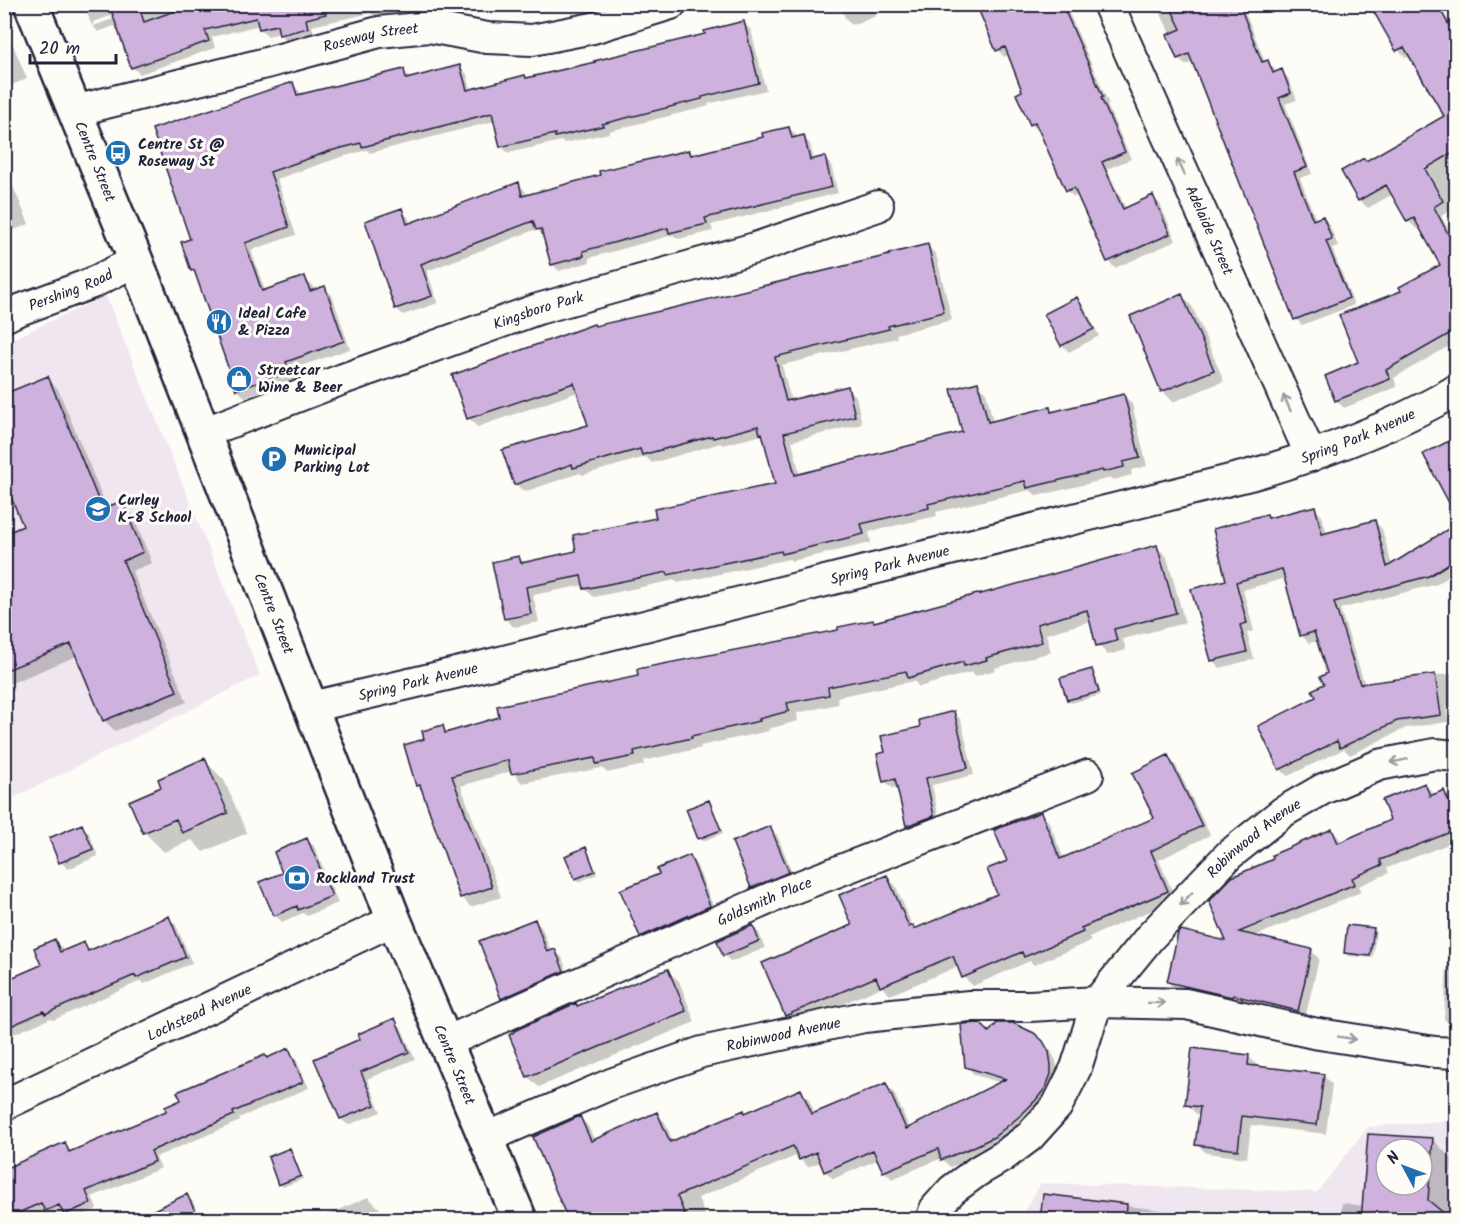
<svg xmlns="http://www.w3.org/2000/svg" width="1461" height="1224" font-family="Kalam,sans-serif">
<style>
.built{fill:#efe6f0;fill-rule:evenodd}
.shadow{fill:#0003;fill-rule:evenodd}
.building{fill:#cfb1de;stroke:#22223b;stroke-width:1.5;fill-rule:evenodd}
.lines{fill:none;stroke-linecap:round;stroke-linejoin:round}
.street-casing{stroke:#22223b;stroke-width:34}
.secondary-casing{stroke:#22223b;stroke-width:38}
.street{stroke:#fdfcf7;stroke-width:30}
.secondary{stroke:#fdfcf7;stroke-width:33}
.oneway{stroke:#9a9aa2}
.labels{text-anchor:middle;stroke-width:6;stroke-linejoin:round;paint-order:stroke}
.street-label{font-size:15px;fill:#22223b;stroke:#fdfcf7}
.poi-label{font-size:15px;font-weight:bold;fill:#22223b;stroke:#fdfcf7;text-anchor:start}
</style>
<rect width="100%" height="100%" fill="#fdfcf7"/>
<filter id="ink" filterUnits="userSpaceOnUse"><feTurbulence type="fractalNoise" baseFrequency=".0167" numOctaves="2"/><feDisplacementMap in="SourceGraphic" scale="12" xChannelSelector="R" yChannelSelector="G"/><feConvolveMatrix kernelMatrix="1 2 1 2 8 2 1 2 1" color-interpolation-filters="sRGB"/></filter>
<g filter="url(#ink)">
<path class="built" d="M 106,296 L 260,675 L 5,802 L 5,342 Z
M 1456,1120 L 1456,1219 L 1020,1220 L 1041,1183 L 1317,1192 L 1368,1127 ZM 1386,1149 L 1422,1149 L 1422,1185 L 1386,1185 Z"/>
<path class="shadow" d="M 84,4 L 429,4 L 375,17 L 371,13 L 312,26 L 315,35 L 287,42 L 280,33 L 268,36 L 260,29 L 260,25 L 212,37 L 215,48 L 140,74 L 132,67 L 117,25 L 98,32 L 91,24 ZM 120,13 L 121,16 L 93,26 L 93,22 Z
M 479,4 L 520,4 L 487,14 Z
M 541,4 L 574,4 L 548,11 Z
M 840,4 L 872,4 L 876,16 L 852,25 L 845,18 Z
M 919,4 L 929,4 L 922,7 L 922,10 L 937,4 L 953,4 L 953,6 L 928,16 L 921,9 Z
M 1005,4 L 1065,4 L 1109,104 L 1107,105 L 1131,159 L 1107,169 L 1126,209 L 1153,197 L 1160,204 L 1176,241 L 1115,268 L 1108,261 L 1079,195 L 1074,197 L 1067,191 L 1040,130 L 1038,131 L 1031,124 L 1023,92 L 1010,54 L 1004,57 L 998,50 Z
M 1156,4 L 1242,4 L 1265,62 L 1267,62 L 1274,68 L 1276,73 L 1281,71 L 1288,78 L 1297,100 L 1285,104 L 1312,174 L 1300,178 L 1316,220 L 1323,218 L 1329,224 L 1338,246 L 1332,248 L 1354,305 L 1302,325 L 1296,319 L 1194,62 L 1185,65 L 1178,59 L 1171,35 Z
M 1380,4 L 1439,4 L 1456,35 L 1456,207 L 1441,216 L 1456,244 L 1456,342 L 1394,378 L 1397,387 L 1344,408 L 1336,400 L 1404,291 L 1442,265 L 1420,227 L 1417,229 L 1408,221 L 1393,194 L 1368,208 L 1359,200 L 1440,120 L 1439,119 L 1445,115 L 1411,56 L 1406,58 L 1398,50 Z
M 4,23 L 27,79 L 4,88 Z
M 744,23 L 751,30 L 766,90 L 708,104 L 709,106 L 609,131 L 609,133 L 564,143 L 561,141 L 508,153 L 501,146 L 495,121 L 370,153 L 367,150 L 338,158 L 277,179 L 296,235 L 251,250 L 265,291 L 304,278 L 312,285 L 314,291 L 324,288 L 332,295 L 350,349 L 292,369 L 296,379 L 245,397 L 237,390 L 198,276 L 192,270 L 192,240 L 292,84 L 299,91 L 301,95 L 403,71 L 410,78 L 460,67 L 467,74 L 471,90 L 527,80 L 707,35 Z
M 789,128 L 796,135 L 797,138 L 803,137 L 810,144 L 814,160 L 824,158 L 831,165 L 838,193 L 711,225 L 713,231 L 678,239 L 673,235 L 589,258 L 590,262 L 559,271 L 552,264 L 545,237 L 537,229 L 427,271 L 438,303 L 403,315 L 396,308 L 401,210 L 408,217 L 411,224 L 519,184 L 525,191 L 527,197 L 689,151 L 693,156 L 765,139 Z
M 4,165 L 29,224 L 4,234 Z
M 927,246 L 936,254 L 952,320 L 896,334 L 897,338 L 782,365 L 791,401 L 847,387 L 856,396 L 862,424 L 792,441 L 800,475 L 964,433 L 978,384 L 986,392 L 993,422 L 1050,409 L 1054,413 L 1124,395 L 1132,404 L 1147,466 L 1131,470 L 1132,475 L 1113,480 L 1111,478 L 1037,496 L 1030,490 L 936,512 L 937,516 L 869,532 L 871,543 L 792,561 L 789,559 L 678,583 L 675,580 L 594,597 L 585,589 L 585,585 L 533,595 L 539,622 L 514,627 L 505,619 L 519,557 L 525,563 L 578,553 L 658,520 L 777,485 L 763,435 L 722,445 L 721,443 L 652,463 L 646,457 L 583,475 L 580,473 L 524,492 L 516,484 L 590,426 L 578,392 L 477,427 L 469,418 L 596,328 Z
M 1182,296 L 1192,306 L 1224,381 L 1173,402 L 1163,391 L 1132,317 Z
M 1077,299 L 1084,306 L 1099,336 L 1069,352 L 1062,345 Z
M 47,378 L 58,389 L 107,508 L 122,503 L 132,513 L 152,563 L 132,571 L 187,702 L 115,731 L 104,720 L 77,656 L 4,686 L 4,536 L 25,527 Z
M 1456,439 L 1456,513 L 1425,455 Z
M 1314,508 L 1322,516 L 1327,534 L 1374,521 L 1382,529 L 1392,566 L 1456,526 L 1456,572 L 1437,584 L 1340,609 L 1365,685 L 1456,673 L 1456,708 L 1446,706 L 1448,722 L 1406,728 L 1350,755 L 1344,749 L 1288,776 L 1280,769 L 1326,685 L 1329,674 L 1319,641 L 1309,643 L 1301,635 L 1286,578 L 1243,590 L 1254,631 L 1247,633 L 1254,659 L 1220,668 L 1212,660 L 1228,581 L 1267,516 L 1270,519 Z
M 1157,547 L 1167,557 L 1185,623 L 1123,639 L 1126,650 L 1108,655 L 1098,645 L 1091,621 L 1046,634 L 1051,652 L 995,668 L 996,670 L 975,676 L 972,672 L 919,687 L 914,681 L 837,697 L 838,704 L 797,713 L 798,721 L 768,729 L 769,731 L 700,746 L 701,748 L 643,761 L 644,765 L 607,773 L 602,768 L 522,783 L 512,771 L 461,786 L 501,897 L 471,907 L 461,897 L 424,792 L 417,786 L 426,740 L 442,727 L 449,733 L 640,677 L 874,623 Z
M 1092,671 L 1095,674 L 1101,695 L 1071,703 L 1068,700 Z
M 954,713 L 961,720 L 974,775 L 932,785 L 940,823 L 914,832 L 908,826 L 898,787 L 892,788 L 885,781 L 886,753 L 922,728 Z
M 1168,757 L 1176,766 L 1210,835 L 1159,860 L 1176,900 L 1089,937 L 1091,941 L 1034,965 L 1030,961 L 973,986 L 964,977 L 959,966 L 890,995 L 882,987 L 795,1024 L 786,1015 L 854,926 L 887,877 L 896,886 L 913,928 L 916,930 L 999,895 L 1009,862 L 1040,813 L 1049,822 L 1064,859 L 1156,819 Z
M 204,760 L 224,780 L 247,833 L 203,852 L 192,840 L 164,852 L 145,833 L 131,802 L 163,788 Z
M 1425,785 L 1433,793 L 1434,796 L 1444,792 L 1452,800 L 1456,811 L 1456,841 L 1387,868 L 1389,873 L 1359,886 L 1361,892 L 1253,937 L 1312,951 L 1319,959 L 1305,1018 L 1176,990 L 1168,982 L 1229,943 L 1275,860 L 1332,831 L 1340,839 L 1341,843 L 1392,821 Z
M 708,802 L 711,805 L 723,833 L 703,841 L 699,838 Z
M 82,826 L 89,833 L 98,856 L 68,869 L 61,862 Z
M 770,828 L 777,835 L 795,879 L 759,894 L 752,887 Z
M 307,840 L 314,846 L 338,903 L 307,916 L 303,913 L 282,922 L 275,915 L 284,874 Z
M 585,849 L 588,852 L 597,874 L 579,882 L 576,879 Z
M 689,857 L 696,864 L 716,913 L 648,943 L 641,936 Z
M 169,918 L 176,925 L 192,963 L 144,984 L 141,981 L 53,1020 L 51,1018 L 4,1038 L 4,982 L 43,966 L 54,941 L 61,947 L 63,953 L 83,944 L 90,951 Z
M 535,921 L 542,928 L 551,952 L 555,951 L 562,957 L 569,978 L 509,1005 L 503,998 Z
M 752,927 L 759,933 L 765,948 L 731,962 L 724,955 Z
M 1373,929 L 1376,932 L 1373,958 L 1348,956 L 1345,953 Z
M 1447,963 L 1456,964 L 1456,1029 L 1453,1028 L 1444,1019 Z
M 668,971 L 679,981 L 695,1022 L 539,1087 L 528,1077 L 511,1035 Z
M 394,1020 L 401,1027 L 415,1059 L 367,1079 L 381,1112 L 348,1125 L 341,1119 L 316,1060 L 362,1040 Z
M 990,1034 L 1033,1034 L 1051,1051 L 1056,1061 L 1059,1074 L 1029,1122 L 980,1156 L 950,1167 L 942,1158 L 892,1179 L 884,1171 L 879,1159 L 833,1179 L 825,1171 L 820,1162 L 808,1167 L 800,1159 L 798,1155 L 698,1198 L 707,1220 L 570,1220 L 580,1118 L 588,1126 L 595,1141 L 657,1114 L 665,1122 L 673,1142 L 744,1112 L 746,1114 L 801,1091 L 809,1099 L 815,1114 L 886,1084 L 894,1093 L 910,1129 L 1002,1083 L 975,1075 L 967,1067 Z
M 288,1050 L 295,1057 L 309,1088 L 239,1118 L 240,1121 L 156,1157 L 161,1168 L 92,1197 L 97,1209 L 82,1216 L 84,1220 L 4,1220 L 4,1181 L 65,1144 L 72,1153 L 168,1111 L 268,1059 Z
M 1249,1057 L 1258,1066 L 1258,1067 L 1323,1075 L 1332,1084 L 1326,1134 L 1251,1125 L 1247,1158 L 1206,1153 L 1197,1144 L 1200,1114 L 1196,1114 L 1187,1104 Z
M 1369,1135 L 1432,1139 L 1452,1159 L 1447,1220 L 1329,1220 L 1329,1217 L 1341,1218 L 1342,1203 L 1364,1206 ZM 1386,1149 L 1422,1149 L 1422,1185 L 1386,1185 Z
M 290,1150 L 293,1153 L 303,1179 L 283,1187 L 280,1184 Z
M 186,1196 L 193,1202 L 201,1220 L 162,1220 Z
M 1044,1196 L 1245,1220 L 1041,1220 Z
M 368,1197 L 391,1220 L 315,1220 Z"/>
<path class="building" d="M 109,4 L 138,4 L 144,22 L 194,4 L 325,4 L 326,14 L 306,19 L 308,28 L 279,35 L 277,25 L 259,29 L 256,18 L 205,30 L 209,41 L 131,68 Z
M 976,4 L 1062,4 L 1103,97 L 1101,98 L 1125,152 L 1102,162 L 1123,209 L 1153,195 L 1170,234 L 1107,262 L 1074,188 L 1066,191 L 1035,122 L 1030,125 L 1016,94 L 1022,91 L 1005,47 L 996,51 Z
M 1169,4 L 1239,4 L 1262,62 L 1268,60 L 1273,73 L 1282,69 L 1291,93 L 1279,98 L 1307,167 L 1294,172 L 1313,220 L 1323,216 L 1332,239 L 1326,241 L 1349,298 L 1294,320 L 1189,54 L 1177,59 L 1167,35 L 1181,29 Z
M 1387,4 L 1437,4 L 1456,38 L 1456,151 L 1425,169 L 1443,201 L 1434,207 L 1456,249 L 1456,330 L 1386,370 L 1390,379 L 1335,401 L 1325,376 L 1358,362 L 1339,315 L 1401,291 L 1399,287 L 1440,265 L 1414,218 L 1407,222 L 1386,185 L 1358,201 L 1341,171 L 1364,158 L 1366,161 L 1444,116 L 1404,47 L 1396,51 L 1374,12 Z
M 744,21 L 759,83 L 702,97 L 702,99 L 602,124 L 603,126 L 555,137 L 555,134 L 500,147 L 492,113 L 362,147 L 361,143 L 330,151 L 270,172 L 289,227 L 245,243 L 262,291 L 305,276 L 310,291 L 325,286 L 344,341 L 286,362 L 289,372 L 236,390 L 194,270 L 191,271 L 181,242 L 190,239 L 152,129 L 293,82 L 297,95 L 404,69 L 406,79 L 460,65 L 467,90 L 525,75 L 526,78 L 595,62 L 594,61 L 705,34 L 704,31 Z
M 789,127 L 792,138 L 804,135 L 810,160 L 825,156 L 832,187 L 705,218 L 707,224 L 669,233 L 668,228 L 583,251 L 584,256 L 551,265 L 541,229 L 536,230 L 533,221 L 421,264 L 432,296 L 395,309 L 365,221 L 402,208 L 407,224 L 519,182 L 522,196 L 600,175 L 599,171 L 689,150 L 691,155 L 763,137 L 762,133 Z
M 928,244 L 944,312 L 888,326 L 889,329 L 775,357 L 786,401 L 848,386 L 855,416 L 784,433 L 795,475 L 962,432 L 951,389 L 978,382 L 988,422 L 1050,407 L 1051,412 L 1124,394 L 1140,458 L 1123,462 L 1124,467 L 1103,472 L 1102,470 L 1027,488 L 1025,481 L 928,504 L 929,508 L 861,524 L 864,534 L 782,554 L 781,551 L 668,575 L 667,572 L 584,589 L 581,576 L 526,587 L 531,614 L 504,619 L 492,562 L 519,556 L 521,563 L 576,551 L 573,535 L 656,518 L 654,509 L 775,484 L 762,433 L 760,434 L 758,426 L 713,438 L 712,436 L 642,455 L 640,449 L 573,468 L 572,464 L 514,485 L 502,450 L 588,425 L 574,383 L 467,419 L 452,375 L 594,324 L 595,326 L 673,308 L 889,255 L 888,254 Z
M 1182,294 L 1214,370 L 1161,392 L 1130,316 Z
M 1077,297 L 1094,329 L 1061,346 L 1044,314 Z
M 48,376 L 102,509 L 122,501 L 143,552 L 123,561 L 177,691 L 103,721 L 71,644 L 4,671 L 4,534 L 23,526 L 4,480 L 4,394 Z
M 1449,441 L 1456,455 L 1456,516 L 1423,454 Z
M 1315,506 L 1322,534 L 1375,520 L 1387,567 L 1456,524 L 1456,559 L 1429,576 L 1334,602 L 1360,684 L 1435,674 L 1441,715 L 1397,721 L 1340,748 L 1337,741 L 1279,770 L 1258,726 L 1316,697 L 1312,690 L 1324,684 L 1320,677 L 1327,673 L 1314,632 L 1300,636 L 1282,569 L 1236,582 L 1247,623 L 1240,625 L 1247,652 L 1211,661 L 1191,589 L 1226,580 L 1213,529 L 1267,514 L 1268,518 Z
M 1157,545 L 1176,613 L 1114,629 L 1117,641 L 1096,646 L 1087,610 L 1037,624 L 1042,642 L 986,658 L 987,660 L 964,666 L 963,662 L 908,678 L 906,671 L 828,687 L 829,695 L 787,703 L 789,711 L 759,719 L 760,721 L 691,736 L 692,738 L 634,751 L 635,756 L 596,764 L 595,758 L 511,774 L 508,760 L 452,776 L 492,887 L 460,898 L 420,785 L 416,786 L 404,745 L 424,739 L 422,731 L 443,725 L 445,733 L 499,717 L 497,706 L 638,676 L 637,669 L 838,630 L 838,627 L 873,620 L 874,622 L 981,593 L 981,594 Z
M 1092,669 L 1099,692 L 1067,700 L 1060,678 Z
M 954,711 L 968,768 L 926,778 L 934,816 L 906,826 L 895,779 L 883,782 L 877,754 L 885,752 L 881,736 L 920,727 L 919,720 Z
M 1168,755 L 1202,826 L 1151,851 L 1168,891 L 1081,928 L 1083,932 L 1024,957 L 1022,952 L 962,978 L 953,956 L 880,987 L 876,977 L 785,1016 L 762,963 L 852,925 L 839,895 L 887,875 L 909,927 L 913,925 L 914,929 L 997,894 L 987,869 L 1007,861 L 994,830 L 1041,812 L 1060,859 L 1154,818 L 1132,773 Z
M 205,758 L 228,813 L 182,833 L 176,819 L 143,833 L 129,801 L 161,787 L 158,779 Z
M 1425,783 L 1430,796 L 1444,790 L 1456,820 L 1456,830 L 1380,860 L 1382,865 L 1352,878 L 1355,884 L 1239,932 L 1312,949 L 1298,1011 L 1233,995 L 1232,997 L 1167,982 L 1178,933 L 1181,930 L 1226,941 L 1209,901 L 1232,877 L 1273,859 L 1272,855 L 1332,829 L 1338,843 L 1390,820 L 1382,800 Z
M 709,800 L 721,830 L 698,839 L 686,809 Z
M 82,824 L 93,849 L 59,863 L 49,838 Z
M 770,826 L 789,872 L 751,888 L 732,842 Z
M 307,838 L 332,896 L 298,910 L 297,906 L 274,916 L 259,882 L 282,873 L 274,852 Z
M 586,847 L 595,871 L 575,879 L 565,856 Z
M 690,855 L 710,906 L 640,937 L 620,890 L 659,874 L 657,869 Z
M 169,916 L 186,957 L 136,978 L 135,975 L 45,1014 L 44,1011 L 4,1029 L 4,981 L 41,965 L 34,948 L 55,939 L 60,952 L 84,942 L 88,951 Z
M 535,919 L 547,952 L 555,949 L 564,971 L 501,999 L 479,941 Z
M 753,925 L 759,941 L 723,956 L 717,941 Z
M 1347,925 L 1374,928 L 1370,956 L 1344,953 Z
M 668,969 L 686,1011 L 527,1077 L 509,1035 L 514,1032 L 514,1031 L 576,1003 L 577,1006 Z
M 395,1018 L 409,1052 L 361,1072 L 375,1105 L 340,1119 L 314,1059 L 360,1039 L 358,1034 Z
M 980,1023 L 989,1032 L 997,1023 L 1013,1023 L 1034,1033 L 1043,1041 L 1049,1052 L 1051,1065 L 1051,1074 L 1046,1087 L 1036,1100 L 1021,1115 L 994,1137 L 971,1148 L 941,1160 L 938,1149 L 883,1172 L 873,1150 L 824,1172 L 816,1152 L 799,1160 L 793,1146 L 677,1196 L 687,1220 L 568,1220 L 533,1137 L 580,1116 L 591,1141 L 657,1112 L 670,1142 L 744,1110 L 745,1113 L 801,1089 L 812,1114 L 886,1083 L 906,1129 L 1006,1079 L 965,1067 L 961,1024 Z
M 289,1048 L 303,1082 L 233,1112 L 234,1115 L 151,1151 L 155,1161 L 86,1191 L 91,1203 L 64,1215 L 59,1205 L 45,1211 L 41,1203 L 4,1219 L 4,1169 L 65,1142 L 69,1152 L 166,1111 L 165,1107 L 181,1100 L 177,1092 L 265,1055 L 267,1058 Z
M 1192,1048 L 1249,1055 L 1248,1065 L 1324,1074 L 1317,1125 L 1242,1116 L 1238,1150 L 1195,1145 L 1200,1107 L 1185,1105 Z
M 1368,1134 L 1433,1138 L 1428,1200 L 1452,1220 L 1361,1220 ZM 1386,1149 L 1422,1149 L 1422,1185 L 1386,1185 Z
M 290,1148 L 301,1176 L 278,1185 L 268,1157 Z
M 187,1194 L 199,1220 L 133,1220 Z
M 1043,1194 L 1127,1204 L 1126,1220 L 1040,1220 Z"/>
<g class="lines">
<g class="street-casing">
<g id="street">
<path id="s1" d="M 1108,4 L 1311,456"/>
<path id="s2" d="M 74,111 L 266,63 L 379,32 L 429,27 L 487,38 L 532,40 L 593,28 L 671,4"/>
<path id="s3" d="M 4,317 L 14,312 L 92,283 L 136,261"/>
<path id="s4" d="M 203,433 L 343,379 L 538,309 L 755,248 L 878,206"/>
<path id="s5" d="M 311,707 L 464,671 L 1250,475 C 1297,462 1342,445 1386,426 C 1410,415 1434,404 1456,390"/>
<path id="s6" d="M 446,1042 L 784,892 L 1088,775"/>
<path id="s7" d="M 4,1105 L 394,920"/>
<path id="s8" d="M 486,1138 L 611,1084 L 702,1052 L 864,1017 L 969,1006 L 1030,1006 L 1097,1002 L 1186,1004 L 1313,1033 L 1435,1052 L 1456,1053"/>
<path id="s9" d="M 931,1220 L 935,1209 L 952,1190 L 978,1171 L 1002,1157 L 1029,1137 L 1057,1106 L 1076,1068 L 1097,1002 L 1150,937 L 1229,855 L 1283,812 L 1323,789 L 1379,765 L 1435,754 L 1456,756"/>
</g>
</g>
<g class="secondary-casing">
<g id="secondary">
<path id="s10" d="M 31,4 L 136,261 L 394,920 L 520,1220"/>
</g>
</g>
<use href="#street" class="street"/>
<use href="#secondary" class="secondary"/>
</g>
<defs><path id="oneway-shaft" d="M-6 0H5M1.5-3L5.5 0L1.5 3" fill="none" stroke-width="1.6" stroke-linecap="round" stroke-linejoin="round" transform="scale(1.5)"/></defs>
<g class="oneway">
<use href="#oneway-shaft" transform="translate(1181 167) rotate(-114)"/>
<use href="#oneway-shaft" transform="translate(1287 403) rotate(-114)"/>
<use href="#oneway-shaft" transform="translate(1399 761) rotate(168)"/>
<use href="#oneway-shaft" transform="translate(1186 899) rotate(133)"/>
<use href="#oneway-shaft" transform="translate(1156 1003) rotate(1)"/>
<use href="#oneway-shaft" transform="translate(1347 1038) rotate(9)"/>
</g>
</g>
<defs>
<g id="bus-disc" transform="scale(1.35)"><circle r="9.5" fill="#1f6fb2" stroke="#fdfcf7"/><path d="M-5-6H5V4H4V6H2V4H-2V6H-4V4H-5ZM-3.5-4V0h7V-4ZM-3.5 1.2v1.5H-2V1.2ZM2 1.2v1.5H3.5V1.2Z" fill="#fff"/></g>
<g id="restaurant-disc" transform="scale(1.35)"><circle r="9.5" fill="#1f6fb2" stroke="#fdfcf7"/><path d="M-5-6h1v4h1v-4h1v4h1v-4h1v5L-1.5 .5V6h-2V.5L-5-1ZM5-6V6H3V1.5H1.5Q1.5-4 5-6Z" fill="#fff"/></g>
<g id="shop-disc" transform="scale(1.35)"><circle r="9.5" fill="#1f6fb2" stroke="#fdfcf7"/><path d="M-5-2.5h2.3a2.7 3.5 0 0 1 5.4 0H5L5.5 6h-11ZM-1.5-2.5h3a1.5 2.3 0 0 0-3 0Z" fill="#fff"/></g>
<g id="parking-disc" transform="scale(1.35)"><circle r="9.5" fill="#1f6fb2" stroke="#fdfcf7"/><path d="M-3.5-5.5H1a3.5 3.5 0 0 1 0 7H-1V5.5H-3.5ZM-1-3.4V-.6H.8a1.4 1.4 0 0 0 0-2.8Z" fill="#fff"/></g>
<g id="school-disc" transform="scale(1.35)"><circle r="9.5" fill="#1f6fb2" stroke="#fdfcf7"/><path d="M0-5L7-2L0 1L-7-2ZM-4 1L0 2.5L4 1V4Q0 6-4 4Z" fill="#fff"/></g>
<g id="bank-disc" transform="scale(1.35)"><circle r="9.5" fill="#1f6fb2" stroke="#fdfcf7"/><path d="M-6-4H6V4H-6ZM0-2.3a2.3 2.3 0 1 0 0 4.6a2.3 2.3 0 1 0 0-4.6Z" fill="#fff"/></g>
</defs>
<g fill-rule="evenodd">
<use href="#bus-disc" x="118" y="153"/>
<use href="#restaurant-disc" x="219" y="322"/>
<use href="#shop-disc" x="239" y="379"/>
<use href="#parking-disc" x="274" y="459"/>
<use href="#school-disc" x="98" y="509"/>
<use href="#bank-disc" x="297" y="878"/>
</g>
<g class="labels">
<g class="street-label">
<text dy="5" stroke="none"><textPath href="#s2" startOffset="306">Roseway Street</textPath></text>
<text dy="5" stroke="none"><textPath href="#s10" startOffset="170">Centre Street</textPath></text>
<text dy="5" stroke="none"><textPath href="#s1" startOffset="248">Adelaide Street</textPath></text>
<text dy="5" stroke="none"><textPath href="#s3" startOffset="72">Pershing Road</textPath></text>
<text dy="5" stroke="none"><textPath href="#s4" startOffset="357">Kingsboro Park</textPath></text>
<text dy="5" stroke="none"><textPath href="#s5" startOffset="1082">Spring Park Avenue</textPath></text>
<text dy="5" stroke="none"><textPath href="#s5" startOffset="596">Spring Park Avenue</textPath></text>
<text dy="5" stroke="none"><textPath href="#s10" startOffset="656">Centre Street</textPath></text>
<text dy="5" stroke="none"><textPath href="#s5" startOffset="110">Spring Park Avenue</textPath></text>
<text dy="5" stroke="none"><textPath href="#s9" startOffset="512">Robinwood Avenue</textPath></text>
<text dy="5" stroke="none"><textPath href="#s6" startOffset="348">Goldsmith Place</textPath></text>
<text dy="5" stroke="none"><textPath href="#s7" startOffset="216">Lochstead Avenue</textPath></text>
<text dy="5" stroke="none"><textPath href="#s8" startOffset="316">Robinwood Avenue</textPath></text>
<text dy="5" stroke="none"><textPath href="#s10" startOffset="1142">Centre Street</textPath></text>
</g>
<g class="poi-label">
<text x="138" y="149">Centre St @<tspan x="138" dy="17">Roseway St</tspan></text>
<text x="238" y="318">Ideal Cafe<tspan x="238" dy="17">&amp; Pizza</tspan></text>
<text x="258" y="375">Streetcar<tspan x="258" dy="17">Wine &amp; Beer</tspan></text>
<text x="294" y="455">Municipal<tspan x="294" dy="17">Parking Lot</tspan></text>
<text x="118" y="505">Curley<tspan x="118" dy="17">K-8 School</tspan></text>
<text x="316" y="883">Rockland Trust</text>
</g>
</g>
<rect width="1461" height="1224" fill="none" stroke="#fdfcf7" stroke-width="24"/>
<rect x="12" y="12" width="1437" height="1200" fill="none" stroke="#22223b" stroke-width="2" filter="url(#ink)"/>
<g transform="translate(1404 1167) rotate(311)"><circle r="28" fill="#fdfcf7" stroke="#a5a5ac" stroke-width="1.5"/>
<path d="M0-4.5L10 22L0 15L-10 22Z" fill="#1f6fb2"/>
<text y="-9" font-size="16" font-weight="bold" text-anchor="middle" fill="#22223b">N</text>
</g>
<path d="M30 54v9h86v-9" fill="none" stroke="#22223b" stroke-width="3"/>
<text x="39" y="54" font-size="18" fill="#22223b" stroke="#fdfcf7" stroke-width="4.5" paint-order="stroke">20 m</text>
</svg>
